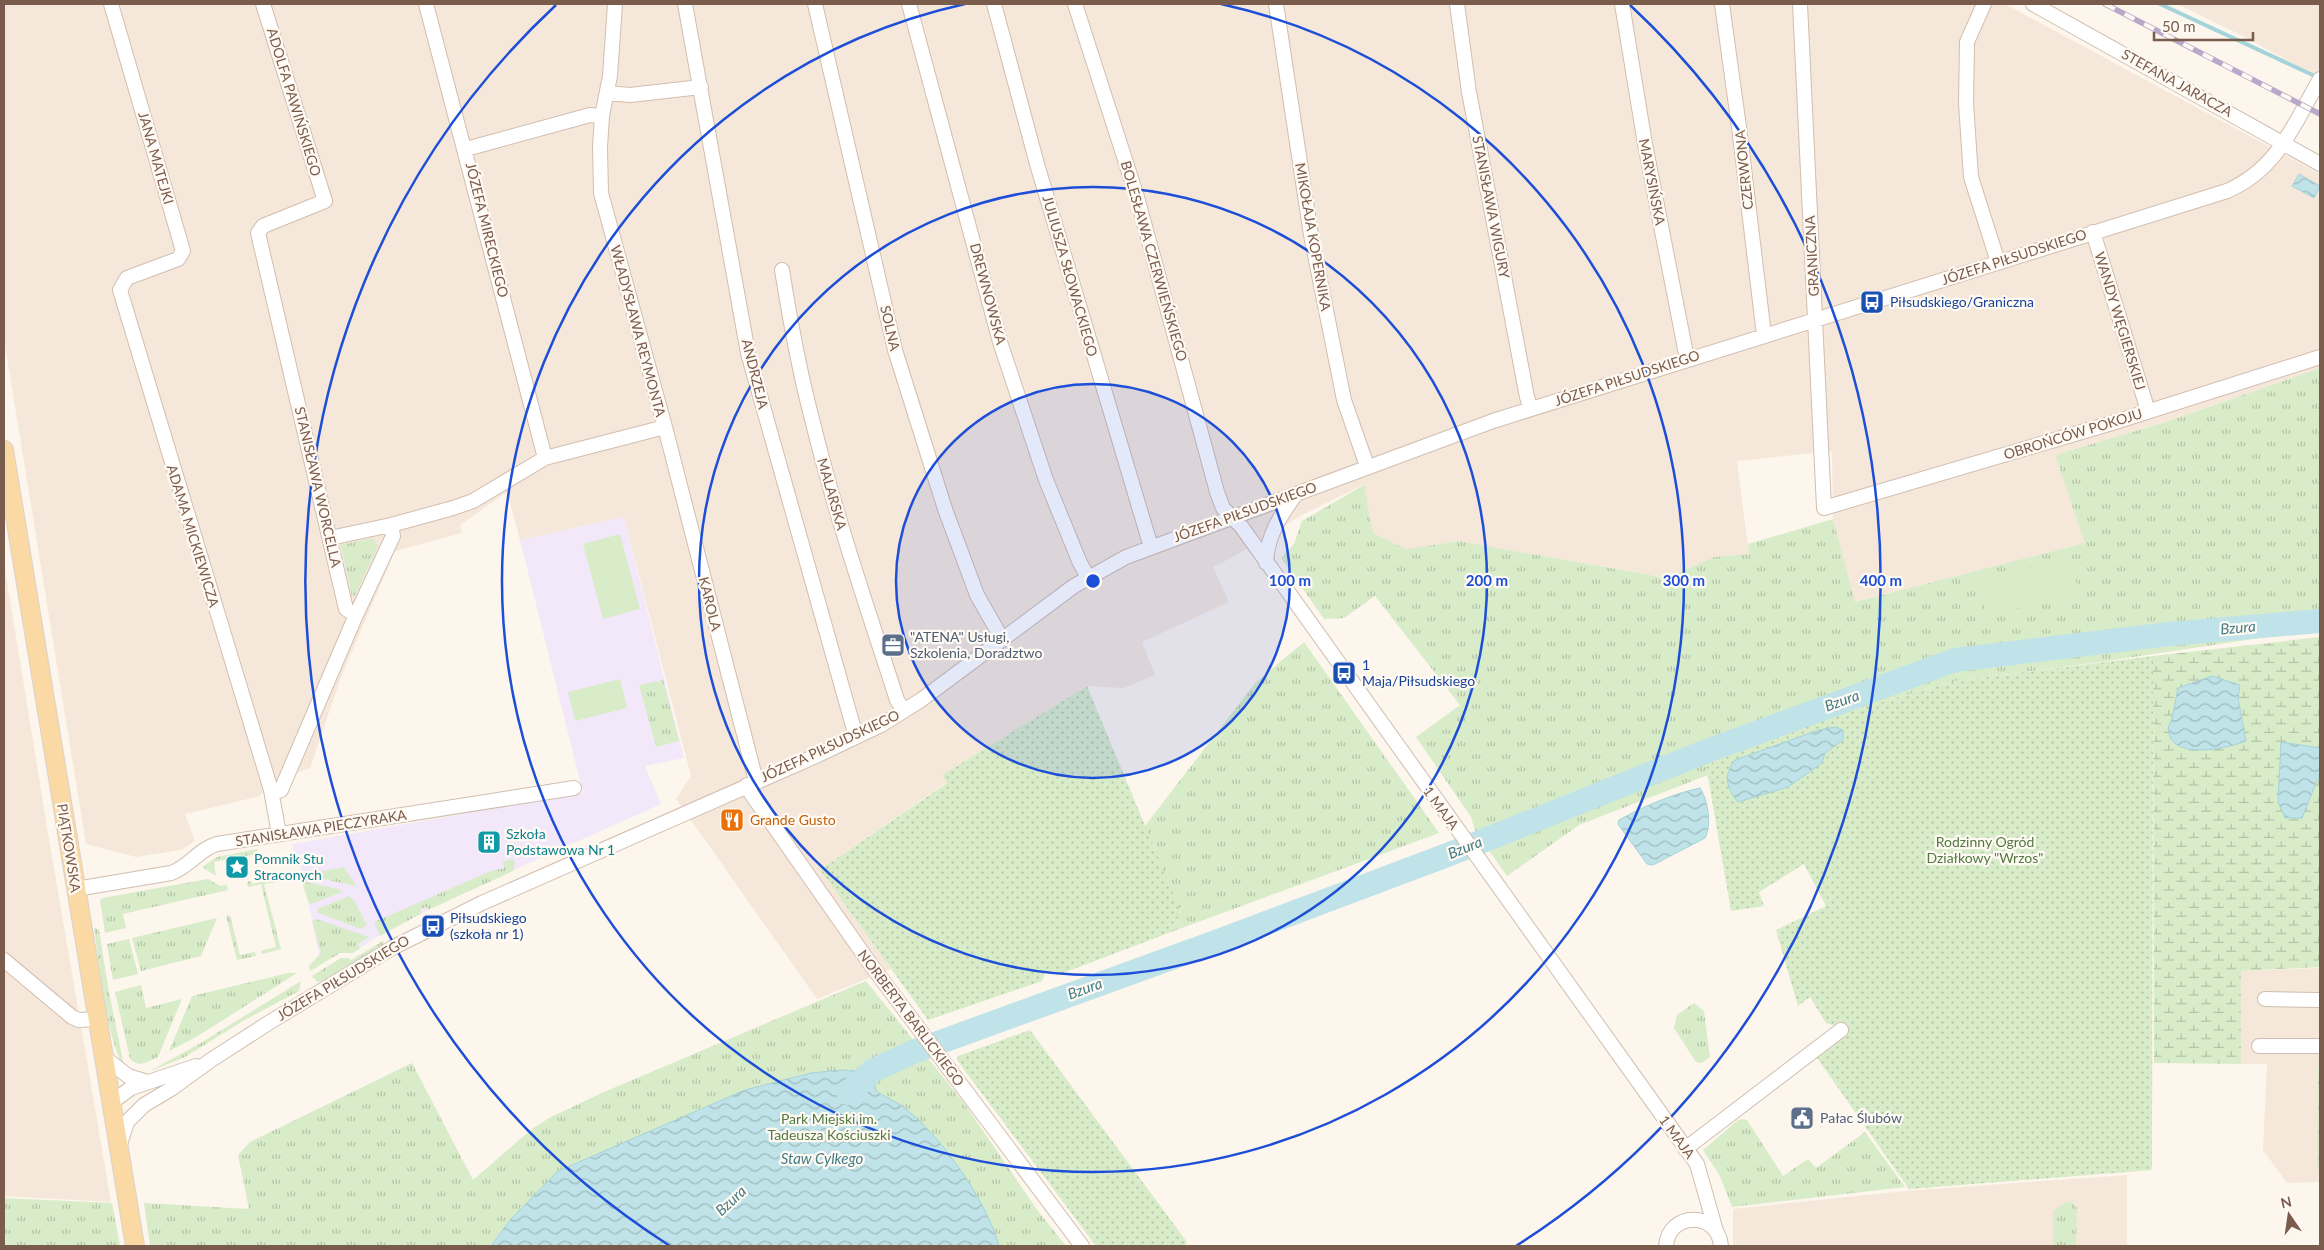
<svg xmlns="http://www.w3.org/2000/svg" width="2324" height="1250" font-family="Lato,sans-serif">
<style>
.residential{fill:#f5e8da}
.education{fill:#f3e8fa}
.grass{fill:url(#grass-tufts)}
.wetland{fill:url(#wetland-marsh)}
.garden{fill:url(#garden-dots)}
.pitch{fill:#d8ecc9}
.water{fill:url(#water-waves);stroke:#a5d3da}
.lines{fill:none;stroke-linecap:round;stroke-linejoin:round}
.stream{stroke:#a5d3da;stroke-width:4}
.river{stroke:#bfe3e8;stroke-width:24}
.minor-casing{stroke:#d1beb0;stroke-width:16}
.major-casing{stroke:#dad1cd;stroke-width:20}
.minor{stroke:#fff;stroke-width:14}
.major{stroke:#fbd9a5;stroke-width:18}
.rail-casing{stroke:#b9a8c9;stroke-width:5.5}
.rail{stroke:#fffaf3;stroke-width:4;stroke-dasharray:11;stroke-linecap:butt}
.ring{fill:none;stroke:#1d4ed8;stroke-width:2.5}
.labels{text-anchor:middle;stroke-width:4.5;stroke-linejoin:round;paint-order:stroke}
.street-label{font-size:14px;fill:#7a5c4d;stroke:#fffaf3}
.transit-label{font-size:14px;fill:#164399;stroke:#fffaf3;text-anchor:start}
.service-label{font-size:14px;fill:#4e5e75;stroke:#fffaf3;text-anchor:start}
.food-label{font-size:14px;fill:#c56008;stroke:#fffaf3;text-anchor:start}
.culture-label{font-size:14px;fill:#0d838f;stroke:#fffaf3;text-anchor:start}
.park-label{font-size:14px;fill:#537a41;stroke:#fffaf3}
.water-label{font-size:15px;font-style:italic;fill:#437c86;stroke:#fffaf3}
.centre{fill:#1d4ed8;stroke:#fffaf3;stroke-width:2.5}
.ring-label{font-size:15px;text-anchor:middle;font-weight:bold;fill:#1d4ed8;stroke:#fffaf3;stroke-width:4.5;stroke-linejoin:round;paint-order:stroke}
</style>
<defs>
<pattern id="grass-tufts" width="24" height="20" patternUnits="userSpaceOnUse" patternTransform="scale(1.25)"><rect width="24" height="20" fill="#d8ecc9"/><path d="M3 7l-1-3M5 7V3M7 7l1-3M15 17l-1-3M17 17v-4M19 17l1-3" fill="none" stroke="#b4c2a5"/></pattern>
<pattern id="wetland-marsh" width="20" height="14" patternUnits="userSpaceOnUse" patternTransform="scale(1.25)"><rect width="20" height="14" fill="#d8ecc9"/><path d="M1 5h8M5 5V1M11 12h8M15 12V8" fill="none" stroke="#b4c2a5"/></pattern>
<pattern id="garden-dots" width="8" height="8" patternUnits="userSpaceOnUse" patternTransform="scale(1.25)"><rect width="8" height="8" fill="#d8ecc9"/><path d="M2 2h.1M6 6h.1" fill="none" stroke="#b4c2a5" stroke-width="1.8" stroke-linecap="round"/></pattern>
<pattern id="water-waves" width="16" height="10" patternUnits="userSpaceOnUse" patternTransform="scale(1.25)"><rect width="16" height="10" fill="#bfe3e8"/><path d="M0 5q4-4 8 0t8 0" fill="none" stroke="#a0bbbe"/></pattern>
</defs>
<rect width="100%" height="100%" fill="#fdf6ec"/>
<path class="residential" d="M 4,4 L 2005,4 L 2320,174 L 2320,368 L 2169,421 L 2055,455 L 2086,543 L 1854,602 L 1833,519 L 1832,451 L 1737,461 L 1749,554 L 1714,557 L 1667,578 L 1459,541 L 1406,549 L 1373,533 L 1363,485 L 1304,514 L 1233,557 L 1213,567 L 1229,602 L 1142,642 L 1155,675 L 1124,688 L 1087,686 L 942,775 L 947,782 L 820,870 L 891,969 L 817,999 L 676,799 L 691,776 L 624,517 L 520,540 L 507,492 L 460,525 L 462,533 L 395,551 L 341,677 L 310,768 L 275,780 L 260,796 L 185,814 L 195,841 L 181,850 L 136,857 L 86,844 L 4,339 Z
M 2177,4 L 2320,4 L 2320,78 L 2241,35 Z
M 4,563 L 48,833 L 111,1202 L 4,1196 Z
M 2320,968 L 2320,1182 L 2287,1183 L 2263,1150 L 2267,1064 L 2241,1064 L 2241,971 Z
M 2127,1175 L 2127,1246 L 1733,1246 L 1733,1209 L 1905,1191 Z"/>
<path class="education" d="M 624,517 L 684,758 L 645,766 L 661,804 L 449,899 L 382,934 L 352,953 L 339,952 L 320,960 L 303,876 L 292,844 L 583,793 L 520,540 Z"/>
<path class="grass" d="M 2320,368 L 2320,629 L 2107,661 L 1956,681 L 1817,720 L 1707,765 L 1708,775 L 1579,825 L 1507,876 L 1475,831 L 1471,817 L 1416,737 L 1460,705 L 1375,596 L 1344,618 L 1324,619 L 1281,558 L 1294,544 L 1302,521 L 1364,485 L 1373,533 L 1406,549 L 1459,541 L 1667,578 L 1714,557 L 1749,554 L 1748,544 L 1833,519 L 1855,602 L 2085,543 L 2055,455 L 2169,421 Z
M 373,538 L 378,546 L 355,595 L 352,596 L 341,545 Z
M 1304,642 L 1439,833 L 1171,932 L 1181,912 L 1144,827 L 1256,682 Z
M 663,680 L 679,741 L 656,747 L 639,685 Z
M 257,849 L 258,854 L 214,862 L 216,876 L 202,867 L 217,857 Z
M 513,859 L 515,864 L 513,871 L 428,910 L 427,907 L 421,909 L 422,913 L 380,936 L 374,922 L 491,871 L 504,868 L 503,861 Z
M 344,867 L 356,886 L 304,875 Z
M 282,878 L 283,881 L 264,884 L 281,949 L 262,954 L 261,951 L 276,947 L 261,885 L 263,884 L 248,887 L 247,882 L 251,881 L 252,884 Z
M 208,879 L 220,886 L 227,885 L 228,890 L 123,914 L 126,928 L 105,933 L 100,900 L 103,898 Z
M 302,881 L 338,889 L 342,892 L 311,904 L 308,902 Z
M 349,896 L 355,902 L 367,925 L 361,929 L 318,913 L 317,909 Z
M 230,915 L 240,955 L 255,952 L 256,956 L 237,960 L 226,916 Z
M 217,918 L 201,956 L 141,971 L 132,938 Z
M 316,919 L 369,937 L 358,944 L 360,949 L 352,953 L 340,953 L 310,971 L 309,966 L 321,953 L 312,921 Z
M 94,928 L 99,930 L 109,992 L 124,1066 C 108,1047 98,957 94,928 Z
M 129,939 L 138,974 L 113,980 L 107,944 Z
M 383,941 L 385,945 L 325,981 L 317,982 L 312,976 L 341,958 L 349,958 L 351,960 Z
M 288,973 L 297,973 L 198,1036 L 169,1051 L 192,996 Z
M 301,981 L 299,991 L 243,1021 L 185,1057 L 148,1072 L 199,1044 Z
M 866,981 L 964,1103 L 1038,1211 L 1066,1246 L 150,1246 L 144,1203 L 249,1209 L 238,1155 L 250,1142 L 412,1063 L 473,1180 L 533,1128 L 551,1117 L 604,1092 Z
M 141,985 L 146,1008 L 182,999 L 158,1057 C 147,1062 139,1068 130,1059 L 115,992 Z
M 1694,1003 L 1704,1011 L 1710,1057 L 1702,1063 L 1696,1062 L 1674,1028 L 1677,1015 Z
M 2318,1068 L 2320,1068 L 2320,1167 L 2317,1167 Z
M 1743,1119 L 1747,1120 L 1783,1176 L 1808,1159 L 1816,1168 L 1865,1132 L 1905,1187 L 1732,1207 L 1720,1176 L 1703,1150 L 1738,1120 Z
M 4,1198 L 112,1203 L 120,1246 L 4,1246 Z
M 2066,1202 L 2072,1202 L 2077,1208 L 2076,1246 L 2053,1246 L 2053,1211 Z"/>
<path class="wetland" d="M 2320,637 L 2320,967 L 2241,971 L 2241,1064 L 2154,1063 L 2153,656 Z"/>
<path class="garden" d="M 2153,656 L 2152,1170 L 1909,1189 L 1815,1055 L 1838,1027 L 1826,1023 L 1810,997 L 1798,1006 L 1776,930 L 1826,906 L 1804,864 L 1759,892 L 1764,906 L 1731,911 L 1706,765 L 1817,720 L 1956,681 Z
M 1087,686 L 1181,912 L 1171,932 L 1058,975 L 1053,971 L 1045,973 L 1042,981 L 928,1020 L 820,870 L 947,783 L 942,775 Z
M 1030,1030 L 1187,1242 L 1185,1246 L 1096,1246 L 957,1060 L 958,1056 Z"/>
<path class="pitch" d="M 620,534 L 640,609 L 603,619 L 583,544 Z
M 2074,559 L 2078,598 L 1985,614 L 1983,586 L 1979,576 Z
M 620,679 L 627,708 L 575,721 L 568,692 Z"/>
<path class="water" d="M 2299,174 L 2320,186 L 2314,198 L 2292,186 Z
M 2212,676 L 2240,685 L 2238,698 L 2246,741 C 2229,748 2183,758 2171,739 C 2169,736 2169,731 2168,728 L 2172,718 L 2178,688 Z
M 1835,727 L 1843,730 L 1843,740 L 1825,753 L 1822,763 L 1788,787 L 1738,802 C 1726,787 1723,775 1735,760 L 1819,730 Z
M 2281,742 L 2320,748 L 2320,773 L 2302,818 L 2285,818 L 2278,802 Z
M 1700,788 C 1708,800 1712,825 1705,838 L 1653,865 L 1647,864 L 1618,824 L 1619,820 C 1642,807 1675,793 1700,788 Z
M 866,1068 L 872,1071 L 876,1091 C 884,1096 894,1101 902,1106 C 940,1134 987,1201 999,1246 L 491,1246 L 510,1220 L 558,1171 L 745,1090 L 811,1073 L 842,1070 L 854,1071 Z"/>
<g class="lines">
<path class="stream" d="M 2160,4 L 2319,78"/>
<path class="river" d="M 849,1093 L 872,1071 L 913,1052 L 1221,940 L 1450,854 L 1707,751 L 1955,660 L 2169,634 L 2320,621"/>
<g class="minor-casing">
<path id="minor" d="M 111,4 L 183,251 L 178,259 L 127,278 L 120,290 L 271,790 L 279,834
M 263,4 L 325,201 L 263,226 L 258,233 L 346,609 L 356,615
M 426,4 L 545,458
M 615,4 L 610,76 L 602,116 L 600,147 L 601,193 L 665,427 L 756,781
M 685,4 L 748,353 L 853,726 L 858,736
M 815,4 L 895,350 L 945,509 L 977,595 L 1002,639
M 909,4 L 1000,342 L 1046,480 L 1080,563 L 1088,577
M 994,4 L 1037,164 L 1151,547
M 1075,4 L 1137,197 L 1217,492 L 1223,508 L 1241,526 L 1697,1164 L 1716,1231
M 1276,4 L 1311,235 L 1344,400 L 1367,466
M 1457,4 L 1469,92 L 1527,397 L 1531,409
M 1622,4 L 1645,144 L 1687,359
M 1722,4 L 1739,127 L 1764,335
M 1800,4 L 1824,508 L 2112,423 L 2320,357
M 1984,4 L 1967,42 L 1966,103 L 1971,177 L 1998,262
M 2033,4 L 2320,164
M 607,93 L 630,95 L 701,87
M 466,149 L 590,115 L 602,116
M 2093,232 L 2148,411
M 782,270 C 790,320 799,370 812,419 C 835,514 867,607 897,700 L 904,711
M 330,538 L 391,525
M 1266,563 C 1267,536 1280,516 1296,494
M 747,785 L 752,795 L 871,965 L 1082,1246
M 272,794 L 281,790 L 356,615 L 393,536 L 391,525 L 453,508 L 473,501 L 545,458 L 665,427
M 76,889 L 171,873 C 189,867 199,849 217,844 L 574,788
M 4,960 L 72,1017 L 79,1020 L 97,1019
M 2265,999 L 2320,1000
M 2259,1046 L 2320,1046
M 104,1057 L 128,1076 L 147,1082
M 111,1103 L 131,1088 L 196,1066
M 119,1147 L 127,1122 L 144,1105 L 171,1089 L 211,1060 L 270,1022 L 392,948 L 482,903 L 818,755 L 881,725 L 921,700 L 1074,586 L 1126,557 L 1493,421 L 2227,191 C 2278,169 2294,124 2320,79
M 1685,1149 L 1841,1030
M 1666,1246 C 1669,1211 1718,1211 1721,1246"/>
</g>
<g class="major-casing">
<path id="major" d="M 4,450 L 135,1246"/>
</g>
<use href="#minor" class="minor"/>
<use href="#major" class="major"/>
<g class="rail-casing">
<path id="rail" d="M 2105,4 L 2320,114"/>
</g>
<use href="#rail" class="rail"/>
</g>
<circle cx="1093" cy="581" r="197" fill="#1d4ed8" fill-opacity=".12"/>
<g class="ring">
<circle cx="1093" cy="581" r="197"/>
<circle cx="1093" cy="581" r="394"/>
<path d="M1221 4A591 591 0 1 1 965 4"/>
<path d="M670 1246A788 788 0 0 1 556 5M1630 5A788 788 0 0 1 1516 1246"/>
</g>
<defs>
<g id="bus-square" transform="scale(1.25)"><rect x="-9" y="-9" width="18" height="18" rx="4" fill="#1a4fb4" stroke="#fffaf3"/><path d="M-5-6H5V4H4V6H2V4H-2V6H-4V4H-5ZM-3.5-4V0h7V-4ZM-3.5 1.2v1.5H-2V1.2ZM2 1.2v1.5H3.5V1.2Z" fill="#fff"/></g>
<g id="office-square" transform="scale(1.25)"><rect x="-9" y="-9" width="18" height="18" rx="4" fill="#5c6f8a" stroke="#fffaf3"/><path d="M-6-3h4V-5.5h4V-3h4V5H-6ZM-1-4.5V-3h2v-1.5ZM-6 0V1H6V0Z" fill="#fff"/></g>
<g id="restaurant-square" transform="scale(1.25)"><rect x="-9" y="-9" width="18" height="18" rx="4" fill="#e8710a" stroke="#fffaf3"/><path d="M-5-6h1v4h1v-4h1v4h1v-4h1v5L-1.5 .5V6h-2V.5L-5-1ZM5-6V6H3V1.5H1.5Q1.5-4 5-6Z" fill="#fff"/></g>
<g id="building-square" transform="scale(1.25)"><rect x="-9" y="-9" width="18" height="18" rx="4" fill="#0f9aa8" stroke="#fffaf3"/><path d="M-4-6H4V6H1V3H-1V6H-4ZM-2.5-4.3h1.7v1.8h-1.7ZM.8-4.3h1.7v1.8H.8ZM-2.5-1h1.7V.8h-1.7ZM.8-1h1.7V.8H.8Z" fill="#fff"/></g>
<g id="sight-square" transform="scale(1.25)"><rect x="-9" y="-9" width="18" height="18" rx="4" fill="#0f9aa8" stroke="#fffaf3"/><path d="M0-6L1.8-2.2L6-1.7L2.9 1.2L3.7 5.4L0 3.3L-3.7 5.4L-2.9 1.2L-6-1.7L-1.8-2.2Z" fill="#fff"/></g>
<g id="civic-square" transform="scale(1.25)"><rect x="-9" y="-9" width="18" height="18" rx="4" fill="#5c6f8a" stroke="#fffaf3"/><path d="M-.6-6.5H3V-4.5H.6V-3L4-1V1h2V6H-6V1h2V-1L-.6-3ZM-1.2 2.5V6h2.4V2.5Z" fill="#fff"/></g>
</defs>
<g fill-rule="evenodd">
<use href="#bus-square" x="1872" y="302"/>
<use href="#office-square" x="893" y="645"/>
<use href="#bus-square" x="1344" y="673"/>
<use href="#restaurant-square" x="732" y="820"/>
<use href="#building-square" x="489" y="842"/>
<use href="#sight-square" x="237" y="867"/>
<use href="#bus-square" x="433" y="926"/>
<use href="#civic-square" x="1802" y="1118"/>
</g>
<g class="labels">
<g class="street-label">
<text transform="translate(2177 83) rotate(29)" y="5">STEFANA JARACZA</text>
<text transform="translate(294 102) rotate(73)" y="5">ADOLFA PAWIŃSKIEGO</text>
<text transform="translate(156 158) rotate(74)" y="5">JANA MATEJKI</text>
<text transform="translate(1744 170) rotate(-96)" y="5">CZERWONA</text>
<text transform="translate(1652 182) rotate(79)" y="5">MARYSIŃSKA</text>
<text transform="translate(1491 207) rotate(79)" y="5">STANISŁAWA WIGURY</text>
<text transform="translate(487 230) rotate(76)" y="5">JÓZEFA MIRECKIEGO</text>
<text transform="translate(1313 237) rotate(80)" y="5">MIKOŁAJA KOPERNIKA</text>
<text transform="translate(1812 256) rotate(-93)" y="5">GRANICZNA</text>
<text transform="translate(2014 257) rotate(-18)" y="5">JÓZEFA PIŁSUDSKIEGO</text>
<text transform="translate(1154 261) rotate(74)" y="5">BOLESŁAWA CZERWIEŃSKIEGO</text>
<text transform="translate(1070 276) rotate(74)" y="5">JULIUSZA SŁOWACKIEGO</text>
<text transform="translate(988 294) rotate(75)" y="5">DREWNOWSKA</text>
<text transform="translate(2120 321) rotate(73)" y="5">WANDY WĘGIERSKIEJ</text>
<text transform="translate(890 328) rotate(77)" y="5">SOLNA</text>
<text transform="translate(638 331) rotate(75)" y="5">WŁADYSŁAWA REYMONTA</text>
<text transform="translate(755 374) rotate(76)" y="5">ANDRZEJA</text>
<text transform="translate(1627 378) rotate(-18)" y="5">JÓZEFA PIŁSUDSKIEGO</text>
<text transform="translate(2073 434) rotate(-17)" y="5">OBROŃCÓW POKOJU</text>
<text transform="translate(318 487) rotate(77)" y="5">STANISŁAWA WORCELLA</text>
<text transform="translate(832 494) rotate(74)" y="5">MALARSKA</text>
<text transform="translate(1245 512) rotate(-20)" y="5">JÓZEFA PIŁSUDSKIEGO</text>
<text transform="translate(193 536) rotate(73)" y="5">ADAMA MICKIEWICZA</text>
<text transform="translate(710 604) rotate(76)" y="5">KAROLA</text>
<text transform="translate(830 746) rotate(-25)" y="5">JÓZEFA PIŁSUDSKIEGO</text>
<text transform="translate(1441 808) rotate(54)" y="5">1 MAJA</text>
<text transform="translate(321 828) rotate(-9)" y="5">STANISŁAWA PIECZYRAKA</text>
<text transform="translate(69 848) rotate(81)" y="5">PIĄTKOWSKA</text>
<text transform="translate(343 978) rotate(-31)" y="5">JÓZEFA PIŁSUDSKIEGO</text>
<text transform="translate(911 1018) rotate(53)" y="5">NORBERTA BARLICKIEGO</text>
<text transform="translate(1677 1137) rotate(54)" y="5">1 MAJA</text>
</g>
<g class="transit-label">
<text x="1890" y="307">Piłsudskiego/Graniczna</text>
<text x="1362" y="670">1<tspan x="1362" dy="16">Maja/Piłsudskiego</tspan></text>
<text x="450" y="923">Piłsudskiego<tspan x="450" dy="16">(szkoła nr 1)</tspan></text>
</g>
<g class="service-label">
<text x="910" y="642">"ATENA" Usługi,<tspan x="910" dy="16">Szkolenia, Doradztwo</tspan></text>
<text x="1820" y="1123">Pałac Ślubów</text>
</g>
<g class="food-label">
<text x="750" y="825">Grande Gusto</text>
</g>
<g class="culture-label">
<text x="506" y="839">Szkoła<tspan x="506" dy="16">Podstawowa Nr 1</tspan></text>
<text x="254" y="864">Pomnik Stu<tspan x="254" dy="16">Straconych</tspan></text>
</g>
<g class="park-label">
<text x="1985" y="847">Rodzinny Ogród<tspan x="1985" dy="16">Działkowy "Wrzos"</tspan></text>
<text x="829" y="1124">Park Miejski im.<tspan x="829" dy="16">Tadeusza Kościuszki</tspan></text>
</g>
<g class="water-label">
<text transform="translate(2238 628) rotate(-5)" y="5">Bzura</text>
<text transform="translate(1842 701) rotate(-20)" y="5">Bzura</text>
<text transform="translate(1465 848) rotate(-22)" y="5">Bzura</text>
<text transform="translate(1085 989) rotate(-20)" y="5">Bzura</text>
<text x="822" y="1164">Staw Cylkego</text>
<text transform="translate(731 1201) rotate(-43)" y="5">Bzura</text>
</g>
</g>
<circle cx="1093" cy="581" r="8" class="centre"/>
<g class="ring-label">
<text x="1290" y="586">100 m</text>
<text x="1487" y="586">200 m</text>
<text x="1684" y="586">300 m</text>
<text x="1881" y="586">400 m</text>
</g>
<rect width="2324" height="1250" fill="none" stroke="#7a5c4d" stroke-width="10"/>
<g transform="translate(2289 1215) rotate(347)" stroke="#fffaf3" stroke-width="4" paint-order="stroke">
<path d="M0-4L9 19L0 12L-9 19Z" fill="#7a5c4d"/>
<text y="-8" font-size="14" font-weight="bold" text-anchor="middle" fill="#7a5c4d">N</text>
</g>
<path d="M2154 32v8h99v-8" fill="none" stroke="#7a5c4d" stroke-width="2.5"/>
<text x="2162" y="32" font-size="15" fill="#7a5c4d" stroke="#fffaf3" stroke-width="4" paint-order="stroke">50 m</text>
</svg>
